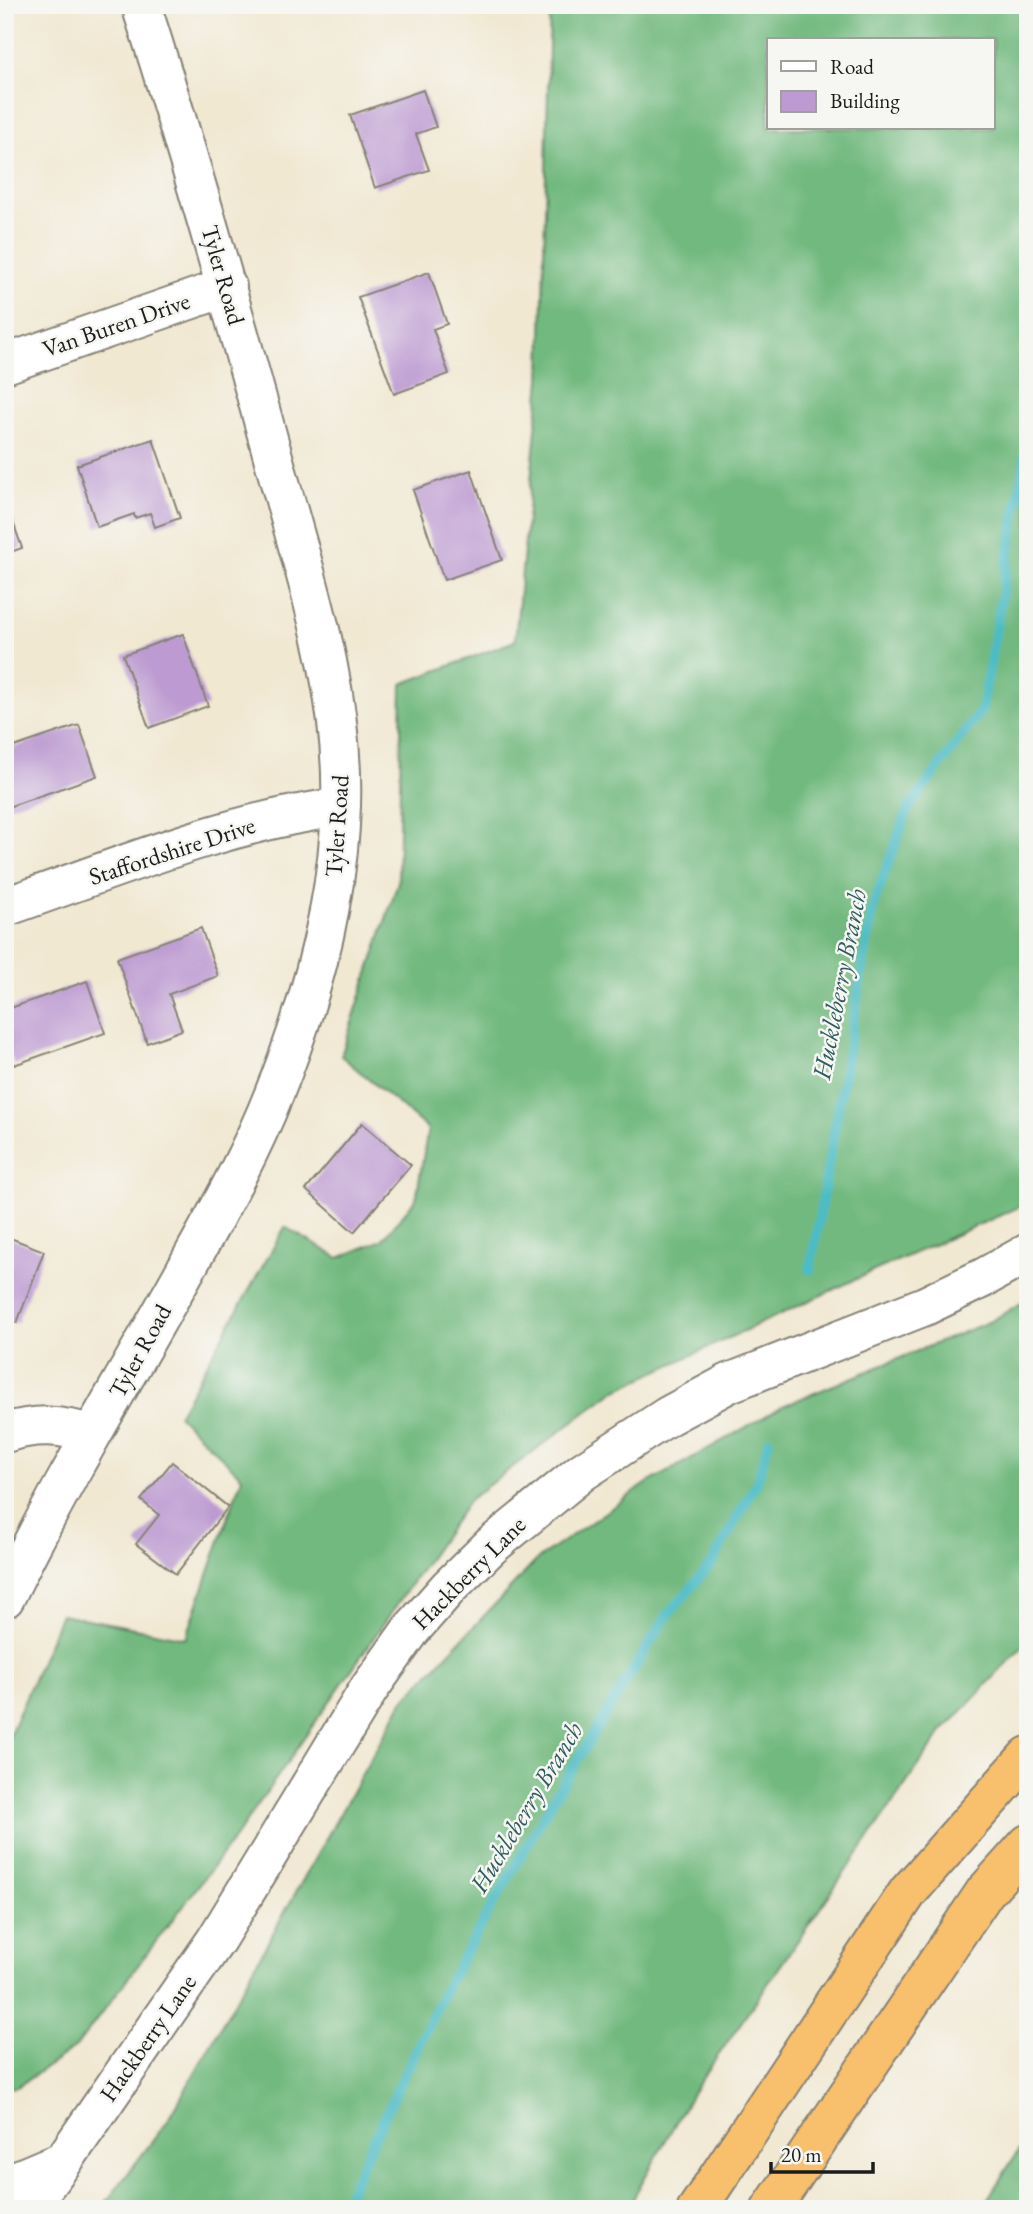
<svg xmlns="http://www.w3.org/2000/svg" width="1033" height="2214" font-family="'EB Garamond',serif">
<style>
.forest{fill:#72b97f;stroke:#476a4e;stroke-width:2;fill-rule:evenodd}
.lines{fill:none;stroke-linecap:round;stroke-linejoin:round}
.stream{stroke:#4ebcc4;stroke-width:10}
.building{fill:#bd9bd2}
.minor-casing{stroke:#868277;stroke-width:42}
.highway-casing{stroke:#868277;stroke-width:42}
.minor{stroke:#fff;stroke-width:38}
.highway{stroke:#f8bf6c;stroke-width:38}
.labels{text-anchor:middle;stroke-width:5;stroke-linejoin:round;paint-order:stroke}
.street-label{font-size:24px;fill:#1c1c1c;stroke:#f6f6f2}
.water-label{font-size:26px;font-style:italic;fill:#305c5f;stroke:#f6f6f2}
</style>
<rect width="100%" height="100%" fill="#f6f6f2"/>
<filter id="ink" filterUnits="userSpaceOnUse"><feTurbulence type="fractalNoise" baseFrequency=".0143" numOctaves="2"/><feDisplacementMap in="SourceGraphic" scale="14" xChannelSelector="R" yChannelSelector="G"/><feConvolveMatrix kernelMatrix="1 2 1 2 8 2 1 2 1" color-interpolation-filters="sRGB"/></filter>
<filter id="wash" filterUnits="userSpaceOnUse"><feTurbulence type="fractalNoise" baseFrequency=".00686" numOctaves="4" result="noise"/><feDisplacementMap in="SourceGraphic" scale="28" xChannelSelector="R" yChannelSelector="G"/><feGaussianBlur stdDeviation="1.57" result="paint"/><feColorMatrix in="noise" values="0 0 0 0 0 0 0 0 0 0 0 0 0 0 0 0 0 1.4 0 .05"/><feComposite in="paint" operator="in"/></filter>
<g filter="url(#wash)">
<rect width="100%" height="100%" fill="#f1e8d2"/>
<path class="forest" d="M 550,5 L 1028,5 L 1028,1203 L 867,1274 L 614,1391 L 470,1499 L 239,1832 L 76,2047 L 17,2087 L 5,2088 L 5,1746 L 61,1614 L 186,1638 L 242,1477 L 178,1415 L 285,1227 L 339,1258 L 382,1240 L 416,1199 L 428,1129 L 341,1056 L 398,882 L 402,684 L 515,641 L 541,379 ZM 769,40 L 993,40 L 993,128 L 769,128 Z
M 1028,1299 L 1028,1641 L 942,1732 L 693,2092 L 627,2209 L 101,2209 L 169,2119 L 403,1701 L 538,1559 L 646,1484 L 785,1405 L 991,1321 Z
M 1028,2136 L 1028,2209 L 981,2209 Z"/>
<g class="lines">
<path class="stream" d="M 810,1270 L 874,903 L 908,809 L 982,709 L 1028,443
M 341,2209 L 446,1987 L 554,1798 L 666,1617 L 713,1562 L 757,1482 L 769,1440"/>
</g>
<g id="blocks">
<path class="building" d="M 423,90 L 436,127 L 416,134 L 429,170 L 375,188 L 350,115 Z
M 429,272 L 447,324 L 433,329 L 449,374 L 394,394 L 358,297 Z
M 153,439 L 180,518 L 155,527 L 150,513 L 135,518 L 134,514 L 97,527 L 77,465 Z
M 471,470 L 502,560 L 444,580 L 413,490 Z
M 5,499 L 22,548 L 5,554 Z
M 183,634 L 208,706 L 149,728 L 123,655 Z
M 79,725 L 97,776 L 5,808 L 5,750 Z
M 201,928 L 218,976 L 169,994 L 182,1030 L 147,1043 L 117,958 Z
M 87,981 L 105,1033 L 14,1065 L 5,1040 L 5,1010 Z
M 362,1123 L 411,1165 L 354,1232 L 306,1190 Z
M 5,1236 L 44,1251 L 17,1323 L 5,1319 Z
M 172,1462 L 228,1507 L 176,1574 L 136,1544 L 159,1515 L 141,1500 Z"/>
</g>
</g>
<g filter="url(#ink)">
<use href="#blocks" fill-opacity="0" stroke="#868277" stroke-width="2"/>
<g class="lines">
<g class="minor-casing">
<path id="minor" d="M 5,364 L 227,287
M 5,907 C 115,869 226,822 341,807
M 5,1433 C 37,1423 60,1425 91,1434
M 5,1598 C 59,1486 125,1379 186,1269 C 217,1213 250,1155 274,1094 C 311,1002 338,905 341,805 C 345,689 305,575 275,464 C 233,310 190,157 141,5
M 5,2180 L 17,2180 L 62,2161
M 27,2209 L 64,2160 L 216,1940 L 369,1689 L 411,1630 L 449,1587 L 491,1546 L 582,1472 L 668,1416 L 729,1383 L 925,1306 L 983,1278 L 1028,1253"/>
</g>
<g class="highway-casing">
<path id="highway" d="M 697,2209 L 908,1892 L 1028,1756
M 771,2209 L 985,1892 L 1028,1844"/>
</g>
<use href="#minor" class="minor"/>
<use href="#highway" class="highway"/>
</g>
</g>
<g class="labels">
<g class="street-label">
<text transform="translate(223 275) rotate(74)" y="8">Tyler Road</text>
<text transform="translate(116 325) rotate(-19)" y="8">Van Buren Drive</text>
<text transform="translate(337 826) rotate(-86)" y="8">Tyler Road</text>
<text transform="translate(172 851) rotate(-18)" y="8">Staffordshire Drive</text>
<text transform="translate(140 1351) rotate(-61)" y="8">Tyler Road</text>
<text transform="translate(469 1573) rotate(-45)" y="8">Hackberry Lane</text>
<text transform="translate(148 2038) rotate(-55)" y="8">Hackberry Lane</text>
</g>
<g class="water-label">
<text transform="translate(839 984) rotate(-79)" y="9">Huckleberry Branch</text>
<text transform="translate(526 1807) rotate(-59)" y="9">Huckleberry Branch</text>
</g>
</g>
<rect width="1033" height="2214" fill="none" stroke="#f6f6f2" stroke-width="28"/>
<rect x="767" y="38" width="228" height="91" fill="#f6f6f2" stroke="#9f9f9c" stroke-width="2"/>
<rect x="781" y="61" width="35" height="10" fill="#ffffff" stroke="#9f9f9c" stroke-width="2"/>
<text x="830" y="74" font-size="21" fill="#1c1c1c">Road</text>
<rect x="781" y="91" width="35" height="21" fill="#bd9bd2" stroke="#9f9f9c" stroke-width="2"/>
<text x="830" y="108" font-size="21" fill="#1c1c1c">Building</text>
<path d="M771 2162v10h102v-10" fill="none" stroke="#1c1c1c" stroke-width="3.5"/>
<text x="781" y="2162" font-size="21" fill="#1c1c1c" stroke="#f6f6f2" stroke-width="5" paint-order="stroke">20 m</text>
</svg>
